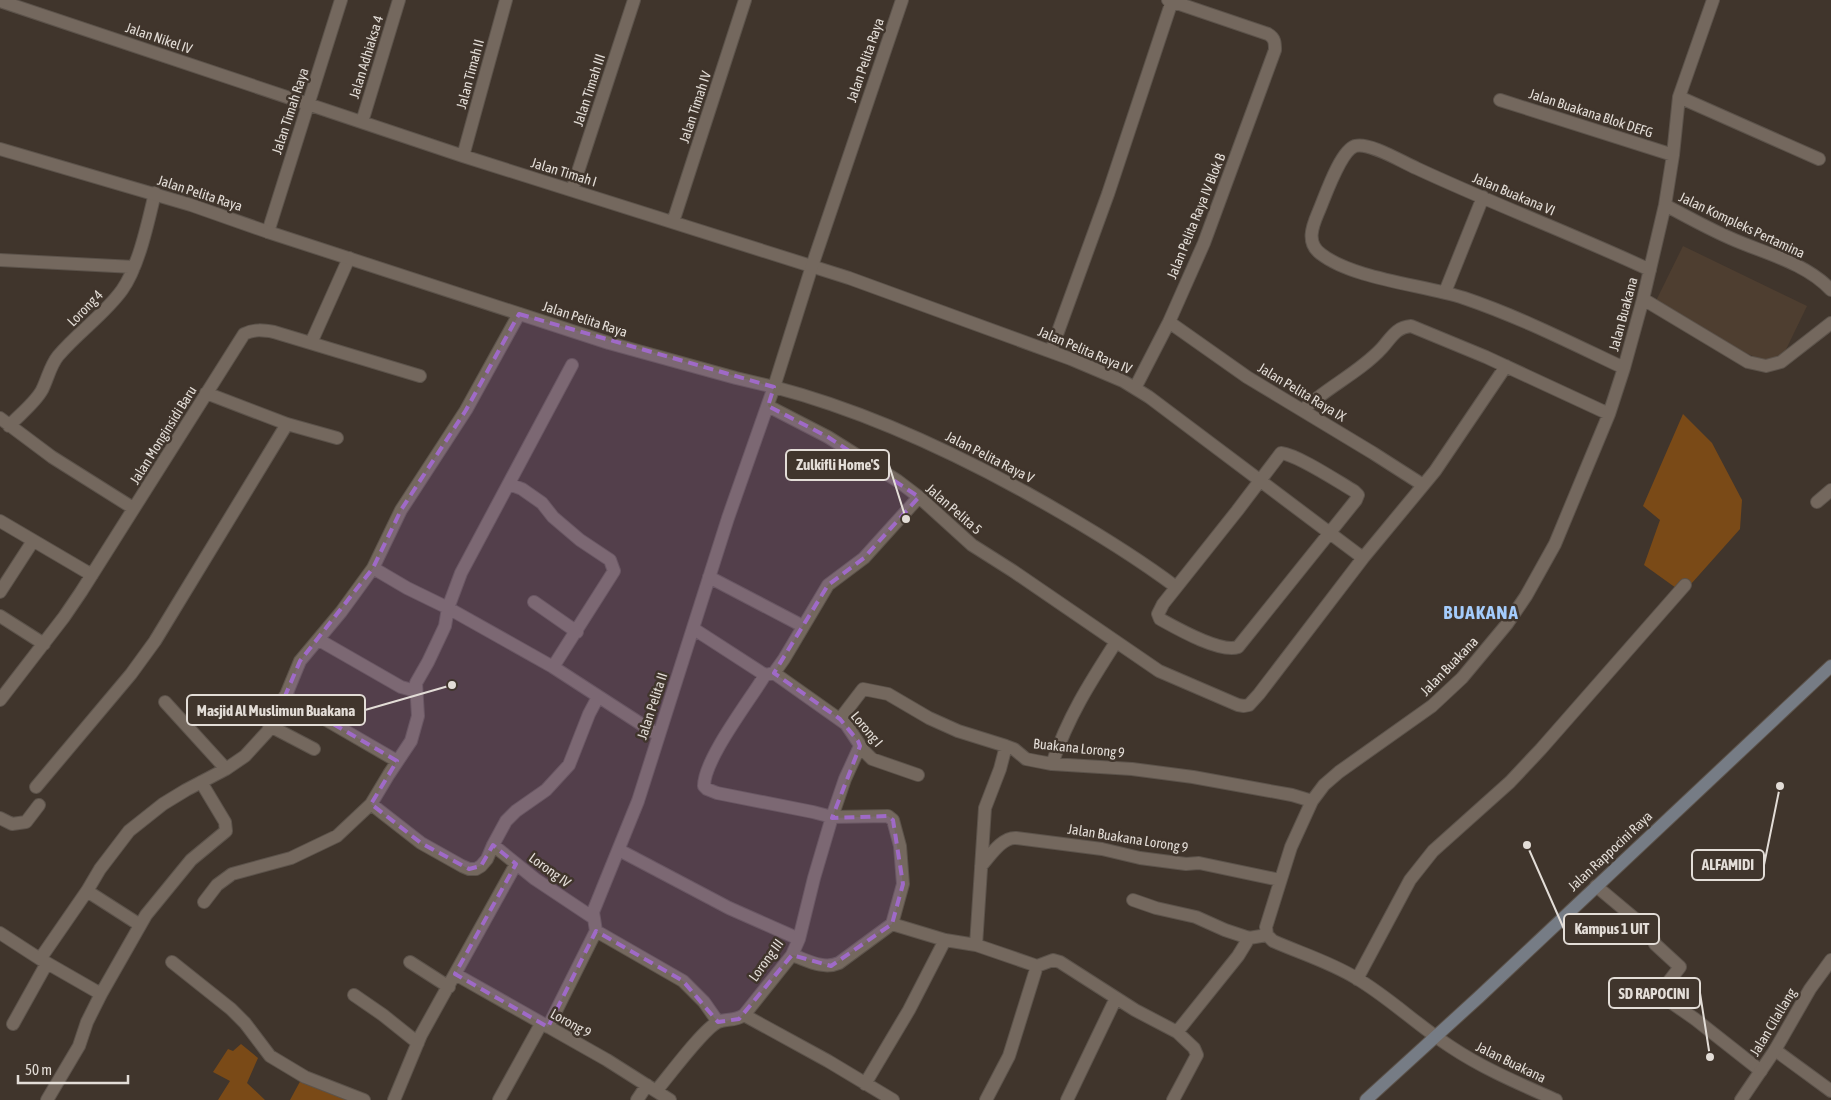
<svg xmlns="http://www.w3.org/2000/svg" width="1831" height="1100" font-family="'Asap Condensed',sans-serif">
<style>
.built{fill:#4e3e30}
.green{fill:#7a4a17}
.lines{fill:none;stroke-linecap:round;stroke-linejoin:round}
.minor-casing{stroke:#5c534b;stroke-width:14}
.tertiary-casing{stroke:#5c534b;stroke-width:14}
.secondary-casing{stroke:#5c534b;stroke-width:14}
.minor{stroke:#74685e;stroke-width:12}
.tertiary{stroke:#74685e;stroke-width:12}
.secondary{stroke:#767c85;stroke-width:12}
.marked{fill:#9f6ac7;fill-opacity:0.2;stroke:#9f6ac7;stroke-width:4;stroke-dasharray:10 6;stroke-linejoin:round}
.labels{text-anchor:middle;stroke-width:5;stroke-linejoin:round;paint-order:stroke}
.street-label{font-size:14px;fill:#e3ddd7;stroke:#40352c}
.district-label{font-size:19px;font-weight:bold;letter-spacing:1px;fill:#a4ccfc;stroke:#40352c}
.leader{fill:none;stroke:#e3ddd7;stroke-width:2}
.callout-dot{fill:#e3ddd7;stroke:#40352c;stroke-width:2}
.callout{fill:#40352c;stroke:#e3ddd7;stroke-width:2}
.callout-label{font-size:15px;text-anchor:middle;font-weight:bold;fill:#e3ddd7}
</style>
<rect width="100%" height="100%" fill="#40352c"/>
<path class="built" d="M 1683,246 L 1807,306 L 1777,368 L 1653,307 Z"/>
<path class="green" d="M 1683,414 L 1712,443 L 1742,500 L 1740,529 L 1683,593 L 1644,565 L 1660,520 L 1643,506 Z
M 241,1044 L 258,1058 L 247,1083 L 265,1100 L 218,1100 L 230,1081 L 213,1072 L 228,1049 L 233,1051 Z
M 303,1076 L 360,1100 L 290,1100 Z"/>
<g class="lines">
<g class="minor-casing">
<path id="minor" d="M 0,1 L 463,156 L 849,278 L 1071,359 L 1123,381 L 1149,397 L 1363,558
M 1679,97 L 1819,159
M 1500,100 L 1673,155
M 362,122 L 399,0
M 463,156 L 506,0
M 572,190 L 634,0
M 1665,205 C 1686,216 1707,228 1730,238 C 1763,253 1805,262 1831,290
M 673,222 L 745,0
M 268,232 L 341,0
M 0,260 L 134,267
M 1445,292 L 1483,197
M 1643,299 L 1748,362 L 1766,366 L 1781,362 L 1831,323
M 1169,322 L 1247,377 L 1373,453 L 1423,485
M 311,343 L 349,258
M 1051,351 L 1108,194 L 1172,1
M 1624,368 C 1571,343 1520,317 1464,298 C 1424,285 1353,279 1321,254 C 1306,243 1312,227 1318,213 C 1325,197 1340,151 1355,146 C 1370,142 1402,162 1416,168 C 1493,204 1573,234 1650,270
M 1135,388 L 1169,322 L 1204,243 L 1275,50 C 1275,43 1275,38 1268,34 L 1168,0
M 206,393 L 287,424 L 337,438
M 768,406 L 828,437 L 898,481 L 919,497 L 972,545 L 1013,571 L 1159,671 L 1238,705 L 1244,706 L 1249,705 L 1259,694 L 1363,558 L 1435,471 L 1506,366
M 1303,410 C 1327,387 1359,373 1382,348 C 1391,338 1396,327 1411,326 L 1486,357 L 1609,414
M 0,418 L 52,457 L 133,508
M 9,426 C 19,415 35,403 42,390 C 48,378 50,366 58,356 C 78,332 104,315 122,290 C 139,266 148,222 155,193
M 1281,453 C 1298,455 1337,481 1354,491 L 1358,495 L 1356,500 L 1238,647 C 1220,653 1178,629 1160,619 L 1158,614 L 1163,604 L 1237,511 Z
M 509,484 L 522,489 L 542,503 L 553,517 L 580,540 L 610,560 L 614,571 L 553,667
M 1817,502 L 1831,490
M 0,521 L 92,575
M 373,568 L 407,588 L 448,608 L 553,667 L 658,735
M 709,577 L 797,623
M 0,592 L 33,541
M 534,602 L 577,632
M 0,616 L 44,644
M 694,629 L 765,675
M 319,640 L 401,687 L 416,691
M 774,673 L 846,724 L 864,751 L 872,759 L 918,775
M 285,696 L 397,761
M 0,700 L 64,617 L 81,592 L 244,334 C 254,329 263,330 274,332 L 420,376
M 165,702 L 226,769
M 840,719 L 863,689 L 888,694 L 929,718 L 958,731 L 1006,746 L 1014,749 L 1026,759 L 1036,761 L 1052,764 L 1132,769 L 1193,777 L 1292,795 L 1312,801
M 270,726 L 314,749
M 1052,764 C 1068,717 1089,684 1116,642
M 36,787 L 131,674 L 155,641 L 287,424
M 371,804 L 421,843 L 462,866 L 469,869 L 476,869 L 481,866 L 487,859 L 493,845 L 506,821 L 516,811 L 546,790 L 569,765 L 589,714 L 598,697
M 0,818 L 12,824 L 26,822 L 39,805
M 493,845 L 535,879 L 592,917
M 619,850 L 729,908 L 799,939
M 981,866 C 990,856 1002,837 1016,838 L 1102,849 L 1140,858 L 1186,864 L 1199,863 L 1280,880
M 1596,886 L 1651,932 L 1655,944 L 1680,967 L 1659,994 L 1695,1019 L 1761,1071
M 87,891 L 140,925
M 1133,900 L 1156,908 L 1196,917 L 1225,930 L 1249,938 L 1267,935
M 204,902 L 217,885 L 232,874 L 291,858 L 337,836 L 371,804 L 389,774 L 411,741 L 418,716 L 416,683 L 428,662 L 445,626 L 448,608 L 461,573 L 572,365
M 892,924 L 945,940 L 976,945 L 1037,966 L 1053,960 L 1060,962 L 1135,1010 L 1177,1032 L 1194,1048 L 1197,1055 L 1173,1100
M 596,931 L 683,981 L 704,1002 L 718,1022
M 0,933 L 40,959 L 101,994
M 976,945 L 985,808 L 1000,769 L 1006,746
M 792,955 C 807,960 823,970 839,963 L 892,924 L 903,884 L 900,846 L 893,820 L 888,816 L 832,817 L 813,812 L 717,793 L 707,789 L 704,786 C 704,759 750,700 765,675 L 774,673 L 784,659 L 828,585 L 864,558 L 919,497
M 40,959 L 87,891 L 100,869 L 129,831 L 163,804 L 186,790 L 226,769 L 245,756 L 267,732 L 279,712 L 300,661 L 341,612 L 373,568 L 401,510 L 466,410 L 519,314
M 172,962 L 231,1009 L 245,1023 L 270,1056 L 305,1077 L 364,1100
M 410,962 L 449,987
M 455,974 L 607,1060 L 670,1100
M 1357,979 L 1410,880 L 1433,851 L 1510,782 L 1541,749 L 1685,585
M 354,995 L 383,1015 L 418,1043
M 744,1015 L 828,1061 L 893,1100
M 13,1024 L 47,963
M 548,1027 L 596,931 L 593,912 L 638,801 L 728,518 L 774,387 C 862,410 945,448 1025,492 C 1077,521 1128,551 1176,587
M 1177,1032 L 1238,956 L 1249,938
M 1775,1050 L 1831,1091
M 865,1084 L 909,1010 L 945,940
M 656,1091 C 668,1077 704,1028 718,1022 C 727,1018 734,1022 744,1015 L 792,955 L 799,939 L 814,878 L 832,817 L 845,779 L 860,746
M 47,1100 L 79,1046 L 87,1022 L 101,994 L 146,915 L 191,860 L 226,831 L 225,822 L 201,782
M 394,1100 L 421,1035 L 516,864
M 499,1100 L 541,1024
M 637,1100 L 647,1085
M 986,1100 L 1009,1056 L 1037,966
M 1067,1100 L 1116,998
M 1556,1100 C 1520,1084 1484,1069 1451,1047 C 1418,1026 1390,998 1356,978 C 1330,962 1300,953 1273,941 L 1267,935 L 1266,927 L 1291,847 L 1312,801 L 1324,785 L 1339,772 L 1432,706 L 1462,678 L 1507,624 L 1526,596 L 1555,544 L 1609,414 L 1624,368 L 1643,299 L 1665,205 L 1673,155 L 1679,97 L 1713,0"/>
</g>
<g class="tertiary-casing">
<path id="tertiary" d="M 0,149 L 191,205 L 268,232 L 609,343 L 736,378 L 774,387 L 812,266 L 902,0
M 1741,1100 L 1775,1050 L 1810,989 L 1831,960"/>
</g>
<g class="secondary-casing">
<path id="secondary" d="M 1366,1100 L 1479,997 L 1831,666"/>
</g>
<use href="#minor" class="minor"/>
<use href="#tertiary" class="tertiary"/>
<use href="#secondary" class="secondary"/>
</g>
<path class="marked" d="M 519,314 L 774,387 L 768,406 L 828,437 L 919,497 L 864,558 L 828,585 L 774,673 L 840,719 L 858,741 L 860,746 L 832,818 L 888,816 L 893,820 L 903,884 L 892,924 L 831,966 L 792,955 L 739,1019 L 718,1022 L 683,981 L 596,931 L 548,1027 L 455,974 L 516,864 L 493,845 L 481,866 L 469,869 L 421,843 L 371,804 L 397,761 L 285,696 L 300,661 L 373,568 L 401,510 L 466,410 Z"/>
<g class="labels">
<g class="street-label">
<text transform="translate(159 38) rotate(19)" y="5">Jalan Nikel IV</text>
<text transform="translate(366 57) rotate(-73)" y="5">Jalan Adhiaksa 4</text>
<text transform="translate(865 60) rotate(-71)" y="5">Jalan Pelita Raya</text>
<text transform="translate(470 74) rotate(-75)" y="5">Jalan Timah II</text>
<text transform="translate(589 90) rotate(-72)" y="5">Jalan Timah III</text>
<text transform="translate(695 107) rotate(-72)" y="5">Jalan Timah IV</text>
<text transform="translate(290 111) rotate(-72)" y="5">Jalan Timah Raya</text>
<text transform="translate(1591 113) rotate(18)" y="5">Jalan Buakana Blok DEFG</text>
<text transform="translate(564 172) rotate(17)" y="5">Jalan Timah I</text>
<text transform="translate(200 193) rotate(18)" y="5">Jalan Pelita Raya</text>
<text transform="translate(1514 194) rotate(23)" y="5">Jalan Buakana VI</text>
<text transform="translate(1196 216) rotate(-68)" y="5">Jalan Pelita Raya IV Blok B</text>
<text transform="translate(1742 225) rotate(25)" y="5">Jalan Kompleks Pertamina</text>
<text transform="translate(85 308) rotate(-46)" y="5">Lorong 4</text>
<text transform="translate(1623 314) rotate(-75)" y="5">Jalan Buakana</text>
<text transform="translate(585 319) rotate(18)" y="5">Jalan Pelita Raya</text>
<text transform="translate(1085 350) rotate(23)" y="5">Jalan Pelita Raya IV</text>
<text transform="translate(1302 392) rotate(31)" y="5">Jalan Pelita Raya IX</text>
<text transform="translate(163 435) rotate(-58)" y="5">Jalan Monginsidi Baru</text>
<text transform="translate(990 457) rotate(27)" y="5">Jalan Pelita Raya V</text>
<text transform="translate(954 509) rotate(41)" y="5">Jalan Pelita 5</text>
<text transform="translate(1449 666) rotate(-46)" y="5">Jalan Buakana</text>
<text transform="translate(652 706) rotate(-72)" y="5">Jalan Pelita II</text>
<text transform="translate(867 729) rotate(50)" y="5">Lorong I</text>
<text transform="translate(1079 748) rotate(6)" y="5">Buakana Lorong 9</text>
<text transform="translate(1128 838) rotate(9)" y="5">Jalan Buakana Lorong 9</text>
<text transform="translate(1610 851) rotate(-43)" y="5">Jalan Rappocini Raya</text>
<text transform="translate(550 870) rotate(36)" y="5">Lorong IV</text>
<text transform="translate(766 960) rotate(-54)" y="5">Lorong III</text>
<text transform="translate(1773 1022) rotate(-59)" y="5">Jalan Cilallang</text>
<text transform="translate(571 1023) rotate(29)" y="5">Lorong 9</text>
<text transform="translate(1511 1062) rotate(26)" y="5">Jalan Buakana</text>
</g>
<g class="district-label">
<text x="1481" y="619">BUAKANA</text>
</g>
</g>
<path class="leader" d="M906 519L889 465M452 685L365 710M1780 786L1764 865M1527 845L1564 929M1710 1057L1700 993"/>
<g class="callout-dot">
<circle cx="906" cy="519" r="5"/>
<circle cx="452" cy="685" r="5"/>
<circle cx="1780" cy="786" r="5"/>
<circle cx="1527" cy="845" r="5"/>
<circle cx="1710" cy="1057" r="5"/>
</g>
<g class="callout">
<rect x="786" y="450" width="103" height="30" rx="5"/>
<rect x="187" y="695" width="178" height="30" rx="5"/>
<rect x="1692" y="850" width="72" height="30" rx="5"/>
<rect x="1564" y="914" width="95" height="30" rx="5"/>
<rect x="1609" y="978" width="91" height="30" rx="5"/>
</g>
<g class="callout-label">
<text x="838" y="470">Zulkifli Home'S</text>
<text x="276" y="716">Masjid Al Muslimun Buakana</text>
<text x="1728" y="870">ALFAMIDI</text>
<text x="1612" y="934">Kampus 1 UIT</text>
<text x="1654" y="999">SD RAPOCINI</text>
</g>
<path d="M18 1075v8h110v-8" fill="none" stroke="#e3ddd7" stroke-width="2.5"/>
<text x="25" y="1075" font-size="15" fill="#e3ddd7" stroke="#40352c" stroke-width="4" paint-order="stroke">50 m</text>
</svg>
